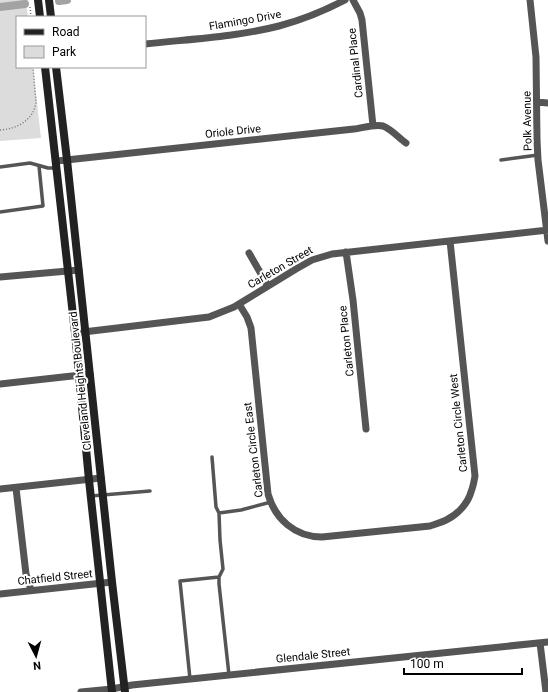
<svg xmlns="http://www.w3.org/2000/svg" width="548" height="692" font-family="Roboto,sans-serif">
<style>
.green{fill:#dcdcdc}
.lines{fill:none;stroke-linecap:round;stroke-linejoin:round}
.canal{stroke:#a3a3a3;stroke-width:8}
.path{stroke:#777;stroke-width:1.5;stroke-dasharray:1 2;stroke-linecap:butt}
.lane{stroke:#555;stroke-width:3.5}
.street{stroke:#555;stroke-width:7}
.secondary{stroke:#222;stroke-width:8}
.labels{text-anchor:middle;stroke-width:4;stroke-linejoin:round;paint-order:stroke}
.street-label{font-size:11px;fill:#000;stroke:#fff}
</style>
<rect width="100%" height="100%" fill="#fff"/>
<path class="green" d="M 0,0 L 30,0 L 26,1 L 28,17 L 17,17 L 17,67 L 33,67 L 41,138 L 0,141 Z"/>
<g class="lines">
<path class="canal" d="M 59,1 L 67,0
M 0,7 L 25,4"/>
<path class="path" d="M 30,7 L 31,17
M 0,130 C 17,129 34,120 36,102 L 33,67"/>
<path class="lane" d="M 501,160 L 538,155
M 0,167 L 30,163 L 48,168 L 56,168
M 0,212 L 43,206 L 39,166
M 212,457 L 216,507 L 219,513
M 91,496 L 150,491
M 229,675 L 219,584 L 219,577 L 223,569 L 220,540 L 219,513 L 241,510 L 271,502
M 190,679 L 180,581 L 219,577"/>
<path class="street" d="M 353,0 L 360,13 L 362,20 L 373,126
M 530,0 L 536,57 L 537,140 L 538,160 L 548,241
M 145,44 C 190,39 236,37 279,26 C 302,20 324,11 345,0
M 537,102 L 548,103
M 57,161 L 354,129 C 362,128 375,124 383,126 C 391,129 399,138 406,143
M 346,252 L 353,300 L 366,429
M 249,253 L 268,286
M 0,277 L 79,270
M 239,304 L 247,317 L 251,328 L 268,494 C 275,519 295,537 322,537 L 430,526 C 436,524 443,522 448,519 C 458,514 468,503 471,492 C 473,487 474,482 475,476 L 450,241
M 75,333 L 209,317 L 234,307 L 296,269 L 312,260 L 332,254 L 548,230
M 0,384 L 90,374
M 16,488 L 26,574 L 31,590
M 0,489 L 101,478
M 0,594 L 112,582
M 540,643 L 546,692
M 81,692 L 112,689 L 132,685 L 548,642"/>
<path class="secondary" d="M 38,0 L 40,17
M 49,0 L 51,17
M 45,67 L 75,333 L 89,480 L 112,692
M 56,67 L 67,160 L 112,582 L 125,692"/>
</g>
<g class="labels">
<g class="street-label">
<text transform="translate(245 20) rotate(-10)" y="4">Flamingo Drive</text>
<text transform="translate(355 63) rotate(-96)" y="4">Cardinal Place</text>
<text transform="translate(527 121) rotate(-91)" y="4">Polk Avenue</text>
<text transform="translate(233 131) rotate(-6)" y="4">Oriole Drive</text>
<text transform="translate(280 267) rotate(-30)" y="4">Carleton Street</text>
<text transform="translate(346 341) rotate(-96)" y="4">Carleton Place</text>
<text transform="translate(80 381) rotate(-96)" y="4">Cleveland Heights Boulevard</text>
<text transform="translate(458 423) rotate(-96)" y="4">Carleton Circle West</text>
<text transform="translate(253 450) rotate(-97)" y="4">Carleton Circle East</text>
<text transform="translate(55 577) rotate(-6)" y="4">Chatfield Street</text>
<text transform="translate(313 655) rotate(-6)" y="4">Glendale Street</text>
</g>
</g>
<rect x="16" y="16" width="130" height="52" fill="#ffffff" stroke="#999999"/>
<rect x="24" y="29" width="20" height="6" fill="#222222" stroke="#999999"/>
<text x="52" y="36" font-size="12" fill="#000000">Road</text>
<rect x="24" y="46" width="20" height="12" fill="#dcdcdc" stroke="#999999"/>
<text x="52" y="56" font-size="12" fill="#000000">Park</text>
<g transform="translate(36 656) rotate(174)" stroke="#ffffff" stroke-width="3" paint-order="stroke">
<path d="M0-3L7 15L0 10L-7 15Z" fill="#000000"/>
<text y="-6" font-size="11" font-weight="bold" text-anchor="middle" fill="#000000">N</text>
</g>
<path d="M404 668v6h118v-6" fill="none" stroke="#000000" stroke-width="2"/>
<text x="410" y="668" font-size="12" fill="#000000" stroke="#ffffff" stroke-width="3" paint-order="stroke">100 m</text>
</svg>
